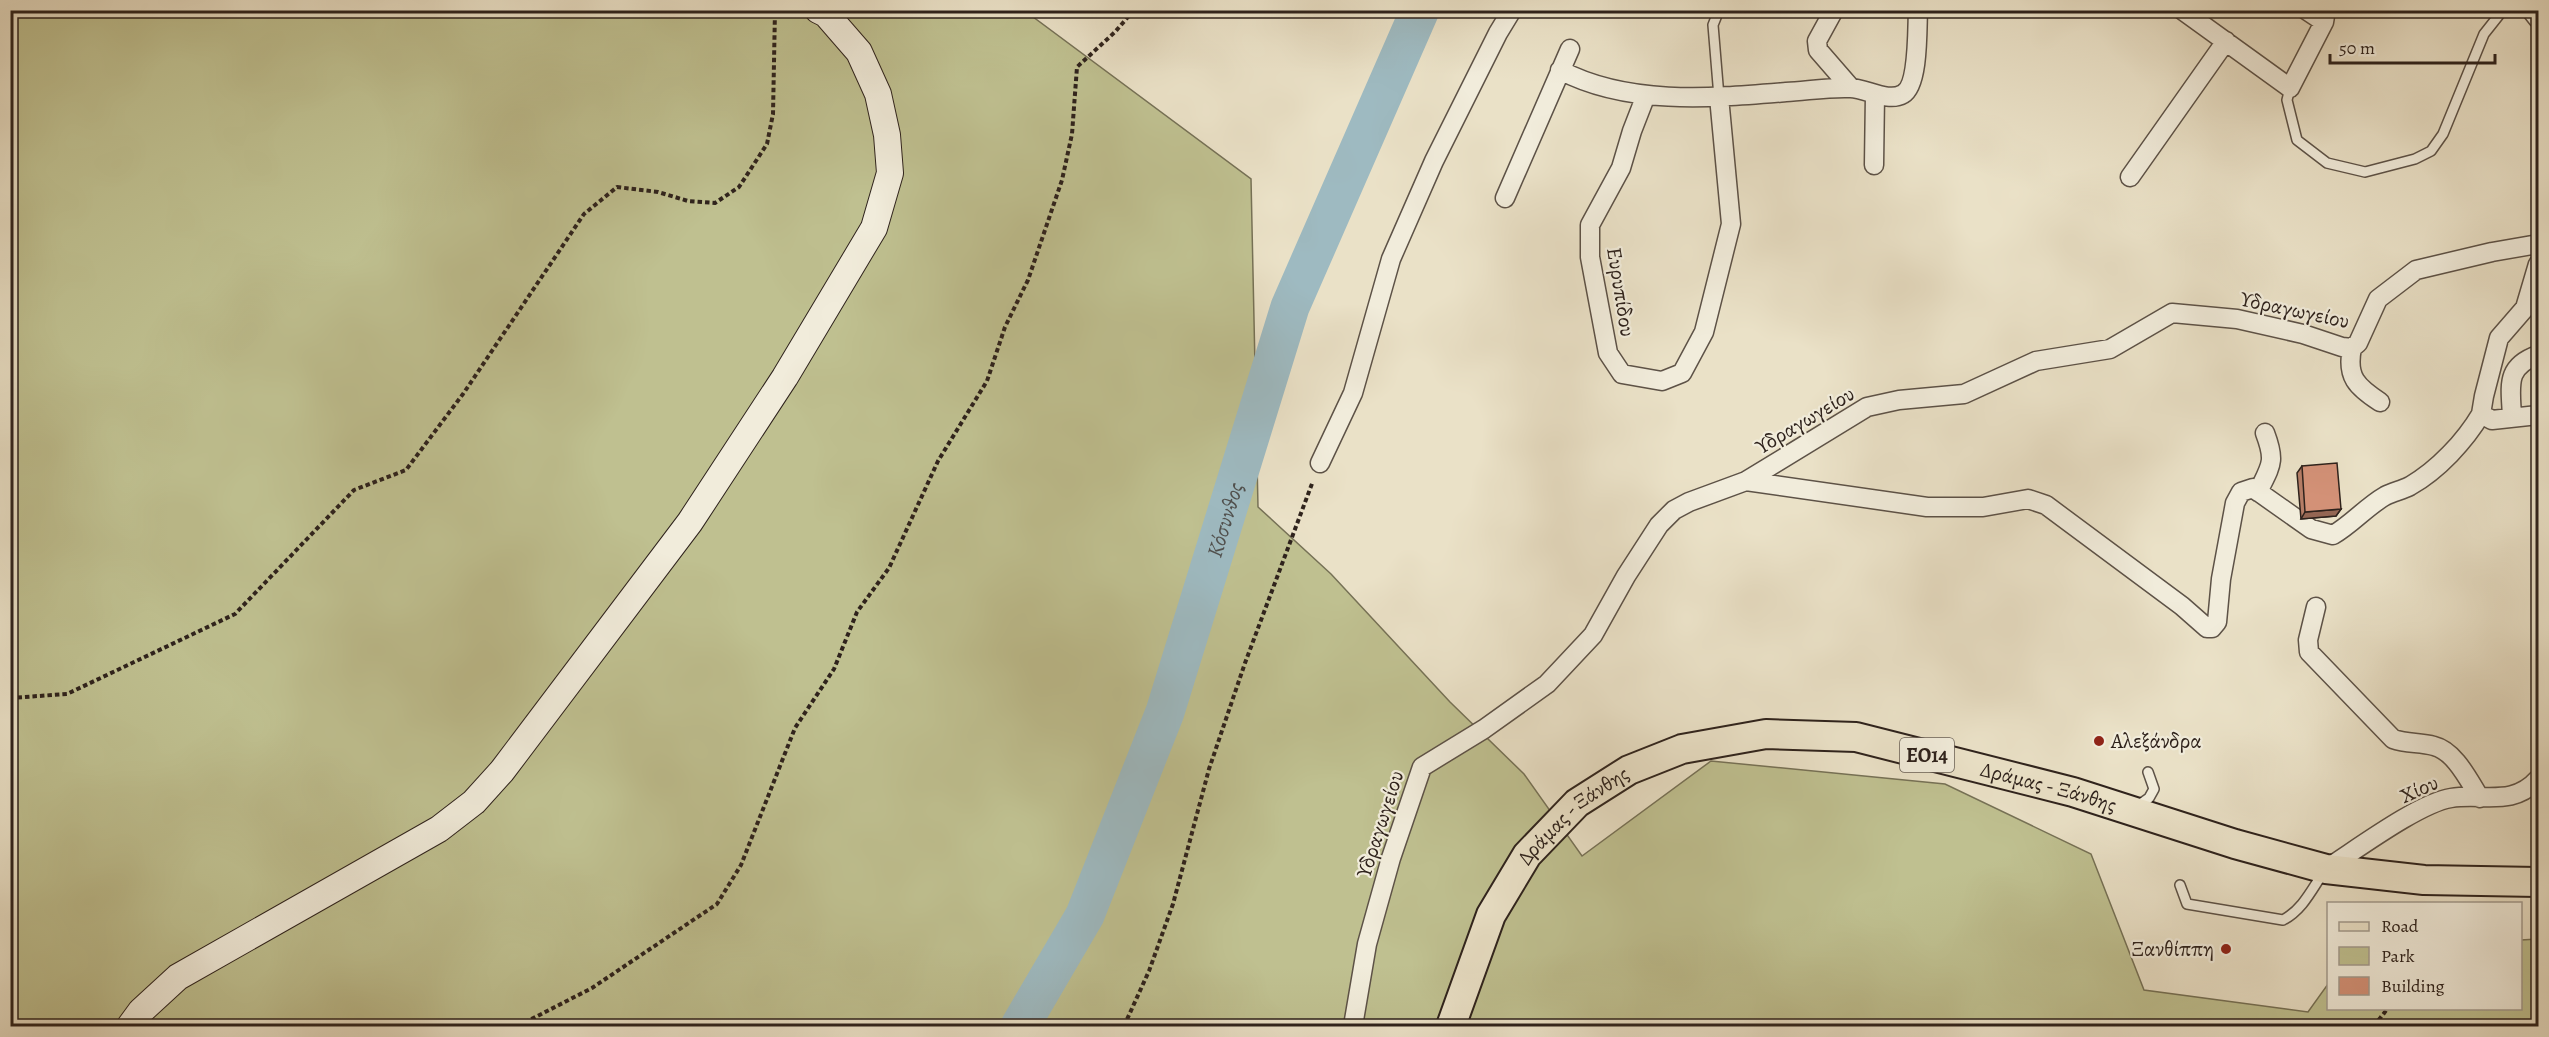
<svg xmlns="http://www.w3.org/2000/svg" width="2549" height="1037" font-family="Alegreya,serif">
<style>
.green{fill:#bfc090;stroke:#767156;stroke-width:1.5}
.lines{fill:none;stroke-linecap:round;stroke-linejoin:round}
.river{stroke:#9ebac1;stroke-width:39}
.lane-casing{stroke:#5d5247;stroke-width:12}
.street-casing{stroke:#5d5247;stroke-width:21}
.secondary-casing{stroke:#2e221c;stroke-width:28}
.primary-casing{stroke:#2e221c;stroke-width:32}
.path{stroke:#2e221c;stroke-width:4;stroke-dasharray:4.5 3;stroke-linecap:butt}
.lane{stroke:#f1ecdb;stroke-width:9}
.street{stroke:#f1ecdb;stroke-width:18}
.secondary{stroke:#f1ecdb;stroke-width:26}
.primary{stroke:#eae1c7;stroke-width:28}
.wall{fill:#b57d66;stroke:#2e221c;stroke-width:1.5}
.shaded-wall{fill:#946653;stroke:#2e221c;stroke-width:1.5}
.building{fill:#d39177;stroke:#2e221c;stroke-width:1.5}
.poi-dot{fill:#8f2418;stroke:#f1ecdb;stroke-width:2}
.labels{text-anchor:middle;stroke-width:4.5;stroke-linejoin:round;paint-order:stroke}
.shield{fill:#f1ecdb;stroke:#685f55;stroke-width:1.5}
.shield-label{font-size:20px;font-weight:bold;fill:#2e221c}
.street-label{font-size:21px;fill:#2e221c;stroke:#f1ecdb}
.poi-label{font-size:21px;fill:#2e221c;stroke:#f1ecdb;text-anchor:start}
.water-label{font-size:22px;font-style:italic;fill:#50504e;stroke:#f1ecdb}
</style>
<rect width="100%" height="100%" fill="#eae1c7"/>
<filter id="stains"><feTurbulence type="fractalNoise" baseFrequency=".00333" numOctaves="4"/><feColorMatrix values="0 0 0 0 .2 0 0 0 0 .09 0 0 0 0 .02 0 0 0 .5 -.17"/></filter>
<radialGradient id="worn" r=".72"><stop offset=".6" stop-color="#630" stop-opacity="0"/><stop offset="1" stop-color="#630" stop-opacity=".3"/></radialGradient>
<path class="green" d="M 10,11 L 1025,11 L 1251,179 L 1258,507 L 1331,574 L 1450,702 L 1524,774 L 1582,856 L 1711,761 L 1945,784 L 2091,854 L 2144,990 L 2308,1012 L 2328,984 L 2328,1008 L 2520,1008 L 2521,940 L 2538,939 L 2538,1026 L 11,1026 Z"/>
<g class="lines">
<path class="river" id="s1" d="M 1020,1026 L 1085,915 L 1165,712 L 1290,307 L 1420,10"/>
<g class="lane-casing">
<path id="lane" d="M 2290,88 L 2287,100 L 2297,140 L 2327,163 L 2365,172 L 2415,159 L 2431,151 L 2443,134 L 2484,34 L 2503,10
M 1719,97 L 1713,25 L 1719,10
M 2136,807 L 2149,798 L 2154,789 L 2148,772
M 2180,885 L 2187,904 L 2283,920 C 2302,910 2311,891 2323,873"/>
</g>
<g class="street-casing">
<path id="street" d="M 1834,10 L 1817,41 L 1818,50 L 1851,88
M 2182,10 L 2290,88 L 2324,22 L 2326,10
M 2306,10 L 2324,22
M 2531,10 L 2538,19
M 1560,70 C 1628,106 1713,98 1786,92 C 1806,91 1829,87 1850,88 C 1866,88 1888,103 1903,94 C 1919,85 1917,28 1918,10
M 1646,95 L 1632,131 L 1621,168 L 1590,225 L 1590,257 L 1608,353 L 1622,374 L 1662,381 L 1682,373 L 1704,332 L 1731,224 L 1719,97
M 1874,165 L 1875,94
M 2130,177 L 2226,41
M 1505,198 L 1570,49
M 2538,264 L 2525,308 L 2499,338 L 2484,396 L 2481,414 L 2492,420 L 2538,415
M 2352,348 C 2346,377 2357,387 2380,402
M 2512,418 C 2511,387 2504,367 2538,355
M 1320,463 L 1353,393 L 1391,259 L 1434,161 L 1498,33 L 1512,10
M 1746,481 L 1927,507 L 1983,507 L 2028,499 L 2046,505 L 2182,606 L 2207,628 L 2212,628 L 2217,622 L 2221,579 L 2235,503 L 2241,492 L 2253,488 L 2311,529 L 2333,535 C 2352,524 2366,507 2385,496 C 2393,492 2402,490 2410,486 C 2438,470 2465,441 2481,414
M 2258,492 C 2271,465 2276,462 2265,433
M 2316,607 L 2308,640 L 2309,652 L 2393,739 C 2407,744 2420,742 2434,746 C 2455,751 2469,781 2480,798
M 2326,869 C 2356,850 2419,803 2451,798 C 2484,793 2513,807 2538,779
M 1353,1026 L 1367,944 L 1391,858 L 1422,767 L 1484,729 L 1547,684 L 1593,635 L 1626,576 L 1659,525 L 1674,510 L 1689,502 L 1746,481 L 1867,407 L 1899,400 L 1964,394 L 2036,361 L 2110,349 L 2172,313 L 2237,319 L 2303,334 L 2342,347 L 2352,348 L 2358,343 L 2378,299 L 2416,270 L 2492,252 L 2538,244"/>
</g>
<g class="secondary-casing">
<path id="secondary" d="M 130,1026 L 141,1011 L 178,977 L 439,829 L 474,802 L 502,771 L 690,522 L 785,377 L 874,228 L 890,173 L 887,135 L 878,94 L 859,52 L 826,14 L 818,10"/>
</g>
<g class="primary-casing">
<g id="primary">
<path id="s2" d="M 1451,1026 L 1491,915 L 1527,855 L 1577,803 L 1629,770 L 1682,749 L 1766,734 L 1856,737 L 2073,792 L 2235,844 L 2326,869 L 2424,880 L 2538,882"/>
</g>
</g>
<path class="path" d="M 10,698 L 67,694 L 235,614 L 354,490 L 406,470 L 463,394 L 584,214 L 617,187 L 658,192 L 688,201 L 715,203 L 739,187 L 767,144 L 773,114 L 775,10
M 518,1026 L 592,988 L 717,904 L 741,865 L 795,728 L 834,669 L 857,612 L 889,568 L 938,461 L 987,381 L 1005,327 L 1028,280 L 1062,180 L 1072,134 L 1077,67 L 1115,32 L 1134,10
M 1124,1026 L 1149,971 L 1173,904 L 1209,769 L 1245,663 L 1313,481
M 2374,1026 L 2388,1008"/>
<use href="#lane" class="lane"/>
<use href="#street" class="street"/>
<use href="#secondary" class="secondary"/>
<use href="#primary" class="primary"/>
</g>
<path class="wall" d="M 2302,466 L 2341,509 L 2336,516 L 2301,519 L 2297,473 Z"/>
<path class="shaded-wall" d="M 2341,509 L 2336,516 L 2301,519 L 2305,512 Z"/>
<path class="building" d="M 2337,463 L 2341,509 L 2305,512 L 2302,466 Z"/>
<g class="poi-dot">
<circle cx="2099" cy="741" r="6"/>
<circle cx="2226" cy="949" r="6"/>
</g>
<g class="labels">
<rect class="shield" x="1900" y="738" width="54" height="34" rx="4.5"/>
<g class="shield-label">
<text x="1927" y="762">ΕΟ14</text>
</g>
<g class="street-label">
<text transform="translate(1621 292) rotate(81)" y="7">Ευρυπίδου</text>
<text transform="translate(2295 310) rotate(12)" y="7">Υδραγωγείου</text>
<text transform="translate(1805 420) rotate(-31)" y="7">Υδραγωγείου</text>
<text dy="7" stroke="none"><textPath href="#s2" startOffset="753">Δράμας - Ξάνθης</textPath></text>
<text transform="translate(2419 789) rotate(-24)" y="7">Χίου</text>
<text dy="7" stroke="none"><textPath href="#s2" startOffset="249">Δράμας - Ξάνθης</textPath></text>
<text transform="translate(1380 824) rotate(-72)" y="7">Υδραγωγείου</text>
</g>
<g class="poi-label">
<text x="2111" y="748">Αλεξάνδρα</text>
<text x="2214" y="956" text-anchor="end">Ξανθίππη</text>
</g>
<g class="water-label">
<text dy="8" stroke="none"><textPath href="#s1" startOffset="548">Κόσυνθος</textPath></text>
</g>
</g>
<rect width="2549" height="1037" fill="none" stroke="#eae1c7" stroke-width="36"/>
<rect x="12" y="12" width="2525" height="1013" fill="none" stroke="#2e221c" stroke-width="3"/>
<rect x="18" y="18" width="2513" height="1001" fill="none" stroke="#2e221c" stroke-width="1.5"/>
<rect x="2327" y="902" width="195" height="108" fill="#f1ecdb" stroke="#a39b8f" stroke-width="1.5"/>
<rect x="2339" y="922" width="30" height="9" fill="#eae1c7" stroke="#a39b8f" stroke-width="1.5"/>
<text x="2381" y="932" font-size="18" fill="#2e221c">Road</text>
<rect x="2339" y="947" width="30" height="18" fill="#bfc090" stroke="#a39b8f" stroke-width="1.5"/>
<text x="2381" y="962" font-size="18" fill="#2e221c">Park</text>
<rect x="2339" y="977" width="30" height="18" fill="#d39177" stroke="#a39b8f" stroke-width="1.5"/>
<text x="2381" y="992" font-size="18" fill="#2e221c">Building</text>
<path d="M2330 54v9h165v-9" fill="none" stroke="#2e221c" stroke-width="3"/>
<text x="2339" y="54" font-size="18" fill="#2e221c" stroke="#f1ecdb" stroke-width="4.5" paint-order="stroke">50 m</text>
<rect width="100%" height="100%" filter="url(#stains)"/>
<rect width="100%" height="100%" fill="url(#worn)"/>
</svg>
